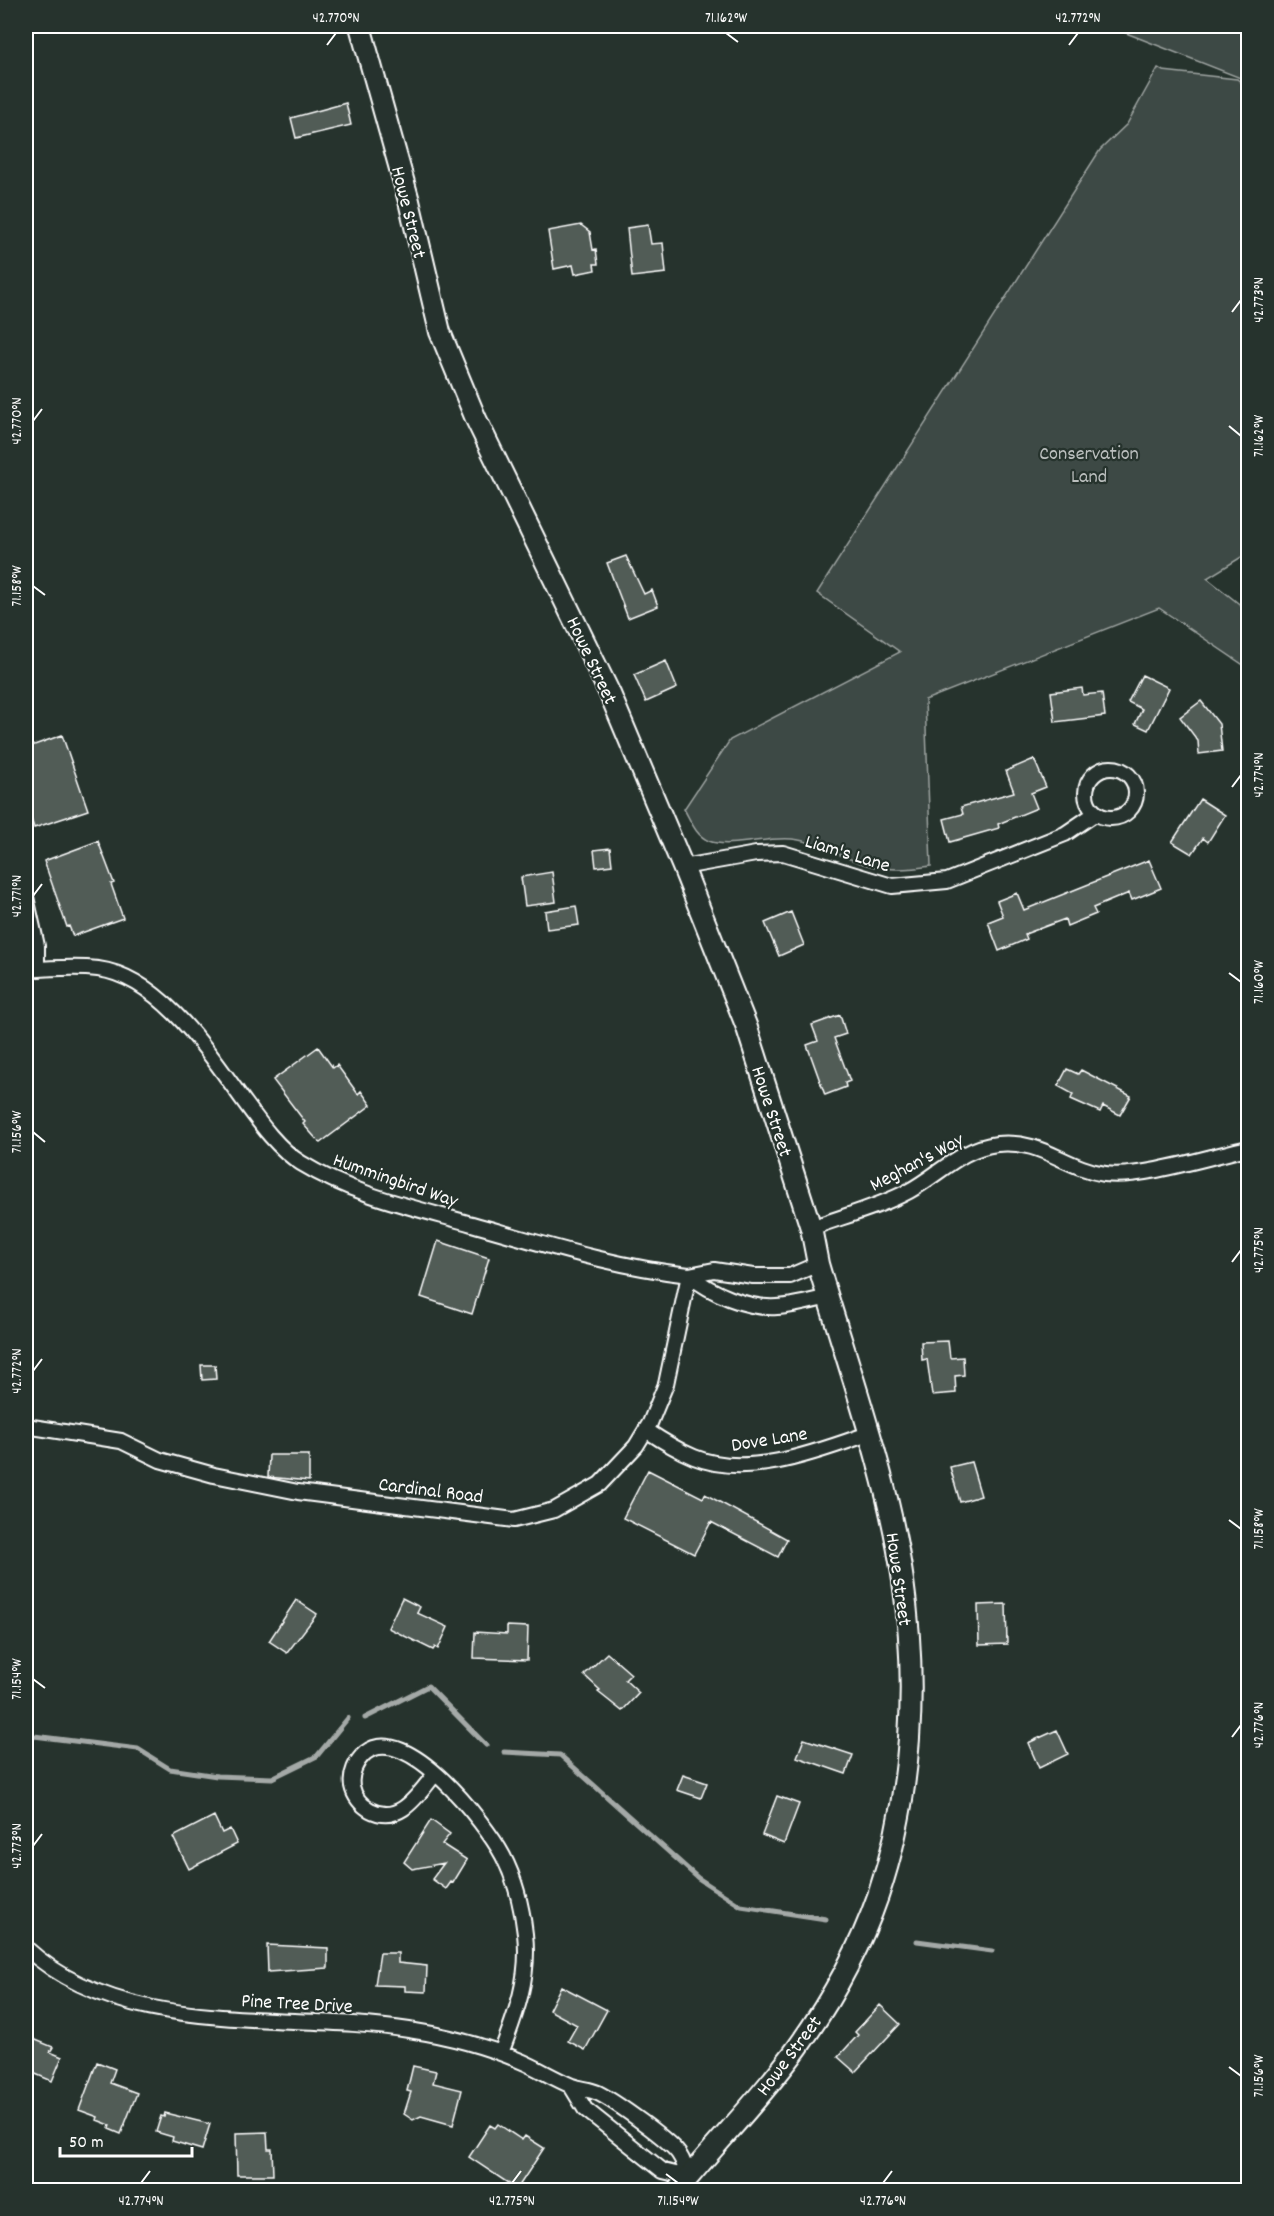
<svg xmlns="http://www.w3.org/2000/svg" width="1274" height="2216" font-family="Dekko,sans-serif">
<style>
.green{fill:#3e4944;stroke:#9ea4a2;stroke-width:1.5}
.lines{fill:none;stroke-linecap:round;stroke-linejoin:round}
.stream{stroke:#a4a9a7;stroke-width:5}
.building{fill:#515c57;stroke:#fff;stroke-width:1.5}
.street-casing{stroke:#fff;stroke-width:18}
.secondary-casing{stroke:#fff;stroke-width:24}
.street{stroke:#26332d;stroke-width:14}
.secondary{stroke:#26332d;stroke-width:20}
.ticks{fill:none;stroke:#fff;stroke-width:2}
.labels{text-anchor:middle;stroke-width:4.5;stroke-linejoin:round;paint-order:stroke}
.street-label{font-size:20px;fill:#fff;stroke:#26332d}
.park-label{font-size:20px;fill:#bbbfbe;stroke:#26332d}
.neatline{fill:none;stroke:#fff;stroke-width:2}
.ticks-label{font-size:15px;text-anchor:middle;fill:#fff}
</style>
<rect width="100%" height="100%" fill="#26332d"/>
<filter id="ink" filterUnits="userSpaceOnUse"><feTurbulence type="fractalNoise" baseFrequency=".0167" numOctaves="2"/><feDisplacementMap in="SourceGraphic" scale="12" xChannelSelector="R" yChannelSelector="G"/><feConvolveMatrix kernelMatrix="1 2 1 2 8 2 1 2 1" color-interpolation-filters="sRGB"/></filter>
<g filter="url(#ink)">
<path class="green" d="M 1113,26 L 1248,26 L 1248,81 L 1121,31 Z
M 1158,68 L 1163,71 L 1237,79 L 1248,88 L 1248,553 L 1207,578 L 1248,611 L 1248,668 L 1159,608 L 925,700 L 931,866 C 912,869 890,871 871,866 C 844,860 821,842 792,839 C 767,836 730,849 709,841 C 695,835 691,821 684,809 L 730,740 L 900,652 L 817,593 L 1100,150 L 1127,124 Z"/>
<g class="lines">
<path class="stream" d="M 365,1718 L 428,1686 L 486,1745
M 26,1735 L 138,1749 L 170,1769 L 217,1776 L 272,1778 L 317,1756 L 348,1718
M 504,1752 L 560,1755 L 698,1878 L 741,1906 L 826,1919
M 917,1941 L 992,1951"/>
</g>
<path class="building" d="M 346,103 L 351,125 L 296,138 L 291,118 Z
M 581,225 L 590,232 L 593,250 L 596,249 L 598,264 L 594,264 L 595,270 L 575,274 L 573,265 L 554,269 L 548,231 Z
M 648,225 L 651,244 L 663,243 L 666,273 L 632,277 L 627,228 Z
M 626,556 L 644,594 L 652,590 L 658,606 L 628,618 L 607,563 Z
M 666,661 L 677,688 L 646,702 L 634,675 Z
M 1142,675 L 1169,688 L 1148,730 L 1135,724 L 1142,709 L 1128,702 Z
M 1082,688 L 1083,695 L 1102,693 L 1105,716 L 1055,722 L 1051,692 Z
M 1201,701 L 1219,724 L 1222,751 L 1199,754 L 1198,741 L 1180,717 Z
M 62,735 L 88,810 L 34,828 L 26,803 L 26,748 Z
M 1034,759 L 1046,787 L 1031,793 L 1037,808 L 998,824 L 999,828 L 950,842 L 944,819 L 963,814 L 961,807 L 1014,792 L 1006,771 Z
M 1200,799 L 1225,815 L 1208,842 L 1203,838 L 1192,854 L 1172,842 Z
M 98,841 L 114,883 L 111,884 L 123,918 L 73,936 L 69,926 L 67,927 L 44,861 Z
M 610,848 L 612,865 L 596,867 L 594,850 Z
M 1149,860 L 1161,888 L 1132,900 L 1129,893 L 1093,908 L 1096,914 L 1067,926 L 1065,919 L 1025,934 L 1027,939 L 999,951 L 988,922 L 1003,916 L 997,901 L 1017,893 L 1024,910 Z
M 552,872 L 556,902 L 525,906 L 521,877 Z
M 576,906 L 579,925 L 547,929 L 545,911 Z
M 791,912 L 804,945 L 779,956 L 765,923 Z
M 840,1015 L 846,1034 L 834,1038 L 850,1081 L 845,1083 L 846,1087 L 825,1095 L 807,1045 L 818,1041 L 812,1025 Z
M 318,1047 L 333,1068 L 337,1065 L 358,1094 L 361,1091 L 371,1105 L 320,1143 L 303,1124 L 305,1122 L 273,1080 Z
M 1067,1069 L 1078,1074 L 1081,1070 L 1131,1096 L 1120,1115 L 1103,1106 L 1100,1112 L 1071,1099 L 1073,1094 L 1058,1086 Z
M 438,1241 L 489,1258 L 472,1314 L 421,1297 Z
M 948,1341 L 950,1358 L 963,1357 L 964,1375 L 955,1376 L 956,1393 L 932,1395 L 927,1359 L 922,1360 L 921,1342 Z
M 201,1365 L 215,1365 L 216,1379 L 202,1380 Z
M 269,1455 L 309,1455 L 309,1481 L 268,1477 Z
M 971,1462 L 981,1496 L 960,1502 L 950,1467 Z
M 648,1470 L 703,1498 L 705,1494 L 787,1539 L 778,1557 L 711,1522 L 694,1554 L 623,1518 Z
M 402,1598 L 420,1607 L 417,1613 L 448,1627 L 438,1649 L 435,1647 L 433,1650 L 388,1628 Z
M 296,1600 L 317,1614 L 287,1653 L 269,1641 Z
M 1006,1604 L 1007,1644 L 979,1645 L 978,1605 Z
M 507,1626 L 528,1627 L 527,1660 L 474,1658 L 475,1632 L 507,1634 Z
M 607,1653 L 631,1674 L 625,1680 L 639,1693 L 622,1711 L 598,1692 L 600,1690 L 584,1675 Z
M 1057,1730 L 1068,1754 L 1039,1768 L 1028,1743 Z
M 804,1739 L 853,1755 L 846,1774 L 797,1757 Z
M 683,1775 L 707,1783 L 701,1798 L 677,1790 Z
M 777,1796 L 799,1804 L 784,1844 L 762,1835 Z
M 214,1816 L 222,1833 L 230,1829 L 237,1844 L 189,1869 L 173,1837 Z
M 431,1820 L 450,1834 L 442,1844 L 467,1860 L 453,1883 L 451,1882 L 446,1889 L 432,1879 L 444,1863 L 412,1869 L 404,1862 Z
M 267,1945 L 328,1948 L 328,1968 L 268,1972 Z
M 380,1953 L 398,1953 L 398,1963 L 427,1966 L 426,1992 L 405,1991 L 405,1986 L 375,1985 Z
M 561,1986 L 607,2010 L 585,2050 L 568,2041 L 577,2025 L 549,2010 Z
M 880,2005 L 900,2024 L 855,2072 L 838,2057 L 858,2035 L 855,2032 Z
M 26,2036 L 53,2047 L 50,2052 L 62,2057 L 52,2081 L 26,2070 Z
M 97,2062 L 115,2069 L 110,2083 L 137,2093 L 121,2134 L 109,2129 L 110,2125 L 97,2120 L 98,2117 L 79,2110 Z
M 413,2066 L 436,2071 L 433,2083 L 462,2090 L 453,2125 L 421,2116 L 413,2120 L 404,2114 L 411,2092 L 407,2091 Z
M 165,2113 L 210,2124 L 202,2150 L 172,2141 L 173,2137 L 156,2132 L 161,2116 L 164,2117 Z
M 498,2124 L 522,2140 L 525,2136 L 544,2148 L 517,2189 L 469,2157 L 490,2125 L 495,2128 Z
M 267,2132 L 268,2149 L 272,2149 L 273,2175 L 237,2175 L 236,2133 Z"/>
<g class="lines">
<g class="street-casing">
<path id="street" d="M1086 793a25 25 0 1 1 50 0a25 25 0 1 1-50 0Z
M 683,867 L 756,854 L 783,853 L 892,886 L 947,881 L 1065,834 L 1096,813
M 26,897 L 37,946 L 37,969
M 26,970 C 49,968 75,966 98,969 C 160,977 209,1053 243,1100 C 259,1122 278,1149 301,1163 C 353,1195 415,1208 472,1224 C 543,1244 615,1267 689,1275 L 666,1384 L 650,1423 L 636,1446 L 600,1484 L 554,1510 L 514,1520 L 298,1492 L 214,1475 L 160,1460 L 121,1441 L 26,1426
M 811,1228 C 844,1216 879,1207 909,1191 C 939,1175 961,1148 997,1144 C 1041,1139 1065,1168 1105,1174 C 1140,1179 1212,1156 1248,1148
M 818,1264 L 790,1276 L 753,1276 L 714,1270 L 689,1275 C 711,1293 747,1309 777,1307 C 794,1306 811,1301 828,1297
M 646,1430 C 661,1440 677,1450 694,1457 C 747,1479 817,1452 868,1434
M 435,1774 C 419,1793 400,1826 370,1810 C 361,1805 354,1796 352,1786 C 350,1774 356,1761 365,1753 C 406,1720 486,1824 503,1856 C 515,1879 522,1907 525,1934 C 530,1977 516,2014 501,2053
M 26,1948 C 126,2040 286,2010 409,2030 C 448,2036 487,2046 523,2062 C 539,2069 555,2079 572,2086 C 580,2089 589,2089 598,2093 C 614,2101 673,2142 680,2156 C 684,2162 686,2170 688,2177
M 571,2086 L 585,2109 L 663,2171 L 688,2177"/>
</g>
<g class="secondary-casing">
<path id="secondary" d="M 360,26 L 409,201 L 440,332 L 476,419 L 610,694 L 683,867 L 746,1025 L 811,1228 L 818,1264 C 848,1367 888,1475 903,1581 C 918,1684 912,1797 878,1896 C 860,1948 830,2002 798,2047 C 763,2096 716,2143 678,2190"/>
</g>
<use href="#street" class="street"/>
<use href="#secondary" class="secondary"/>
</g>
</g>
<path class="ticks" d="M 726,33 L 738,42M 327,45 L 336,33M 1069,45 L 1078,33M 1232,312 L 1241,300M 33,421 L 42,409M 1229,426 L 1241,436M 33,586 L 45,595M 1232,787 L 1241,775M 33,896 L 42,884M 1229,973 L 1241,982M 33,1132 L 45,1142M 1232,1262 L 1241,1250M 33,1371 L 42,1359M 1229,1520 L 1241,1529M 33,1679 L 45,1688M 1232,1737 L 1241,1725M 33,1846 L 42,1834M 1229,2067 L 1241,2076M 666,2174 L 678,2183M 141,2183 L 150,2171M 512,2183 L 521,2171M 883,2183 L 892,2171"/>
<g class="labels">
<g class="street-label">
<text transform="translate(410 212) rotate(76)" y="7">Howe Street</text>
<text transform="translate(593 660) rotate(65)" y="7">Howe Street</text>
<text transform="translate(848 852) rotate(17)" y="7">Liam's Lane</text>
<text transform="translate(773 1111) rotate(72)" y="7">Howe Street</text>
<text transform="translate(916 1161) rotate(-28)" y="7">Meghan's Way</text>
<text transform="translate(396 1179) rotate(19)" y="7">Hummingbird Way</text>
<text transform="translate(769 1438) rotate(-9)" y="7">Dove Lane</text>
<text transform="translate(431 1489) rotate(7)" y="7">Cardinal Road</text>
<text transform="translate(900 1579) rotate(82)" y="7">Howe Street</text>
<text transform="translate(297 2002) rotate(3)" y="7">Pine Tree Drive</text>
<text transform="translate(788 2055) rotate(-53)" y="7">Howe Street</text>
</g>
<g class="park-label">
<text x="1089" y="459">Conservation<tspan x="1089" dy="23">Land</tspan></text>
</g>
</g>
<rect width="1274" height="2216" fill="none" stroke="#26332d" stroke-width="66"/>
<path d="M60 2147v9h132v-9" fill="none" stroke="#ffffff" stroke-width="3"/>
<text x="69" y="2147" font-size="18" fill="#ffffff" stroke="#26332d" stroke-width="4.5" paint-order="stroke">50 m</text>
<rect x="33" y="33" width="1208" height="2150" class="neatline"/>
<g class="ticks-label">
<text x="336" y="22">42.770°N</text>
<text x="726" y="22">71.162°W</text>
<text x="1078" y="22">42.772°N</text>
<text transform="translate(1258 300) rotate(-90)" y="5">42.773°N</text>
<text transform="translate(16 421) rotate(-90)" y="5">42.770°N</text>
<text transform="translate(1258 436) rotate(-90)" y="5">71.162°W</text>
<text transform="translate(16 586) rotate(-90)" y="5">71.158°W</text>
<text transform="translate(1258 775) rotate(-90)" y="5">42.774°N</text>
<text transform="translate(16 896) rotate(-90)" y="5">42.771°N</text>
<text transform="translate(1258 982) rotate(-90)" y="5">71.160°W</text>
<text transform="translate(16 1132) rotate(-90)" y="5">71.156°W</text>
<text transform="translate(1258 1250) rotate(-90)" y="5">42.775°N</text>
<text transform="translate(16 1371) rotate(-90)" y="5">42.772°N</text>
<text transform="translate(1258 1529) rotate(-90)" y="5">71.158°W</text>
<text transform="translate(16 1679) rotate(-90)" y="5">71.154°W</text>
<text transform="translate(1258 1725) rotate(-90)" y="5">42.776°N</text>
<text transform="translate(16 1846) rotate(-90)" y="5">42.773°N</text>
<text transform="translate(1258 2076) rotate(-90)" y="5">71.156°W</text>
<text x="141" y="2205">42.774°N</text>
<text x="512" y="2205">42.775°N</text>
<text x="678" y="2205">71.154°W</text>
<text x="883" y="2205">42.776°N</text>
</g>
</svg>
